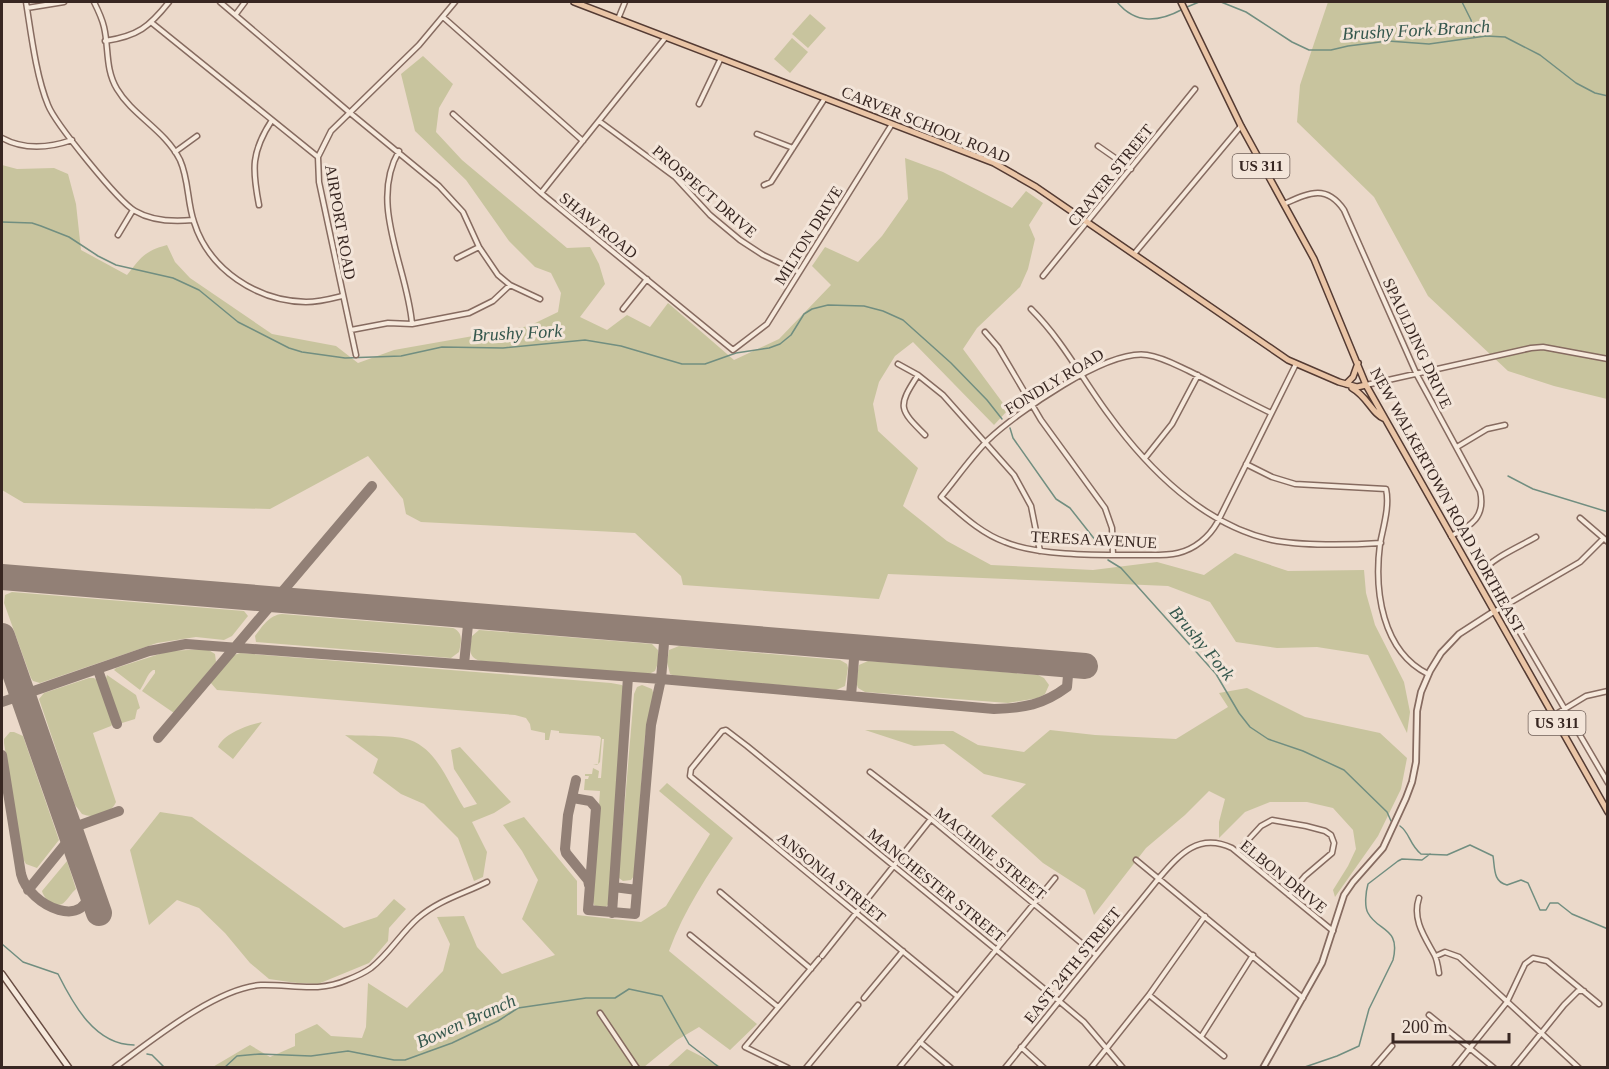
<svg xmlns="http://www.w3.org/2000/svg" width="1609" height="1069" font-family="Georgia,serif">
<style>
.green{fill:#c8c49e}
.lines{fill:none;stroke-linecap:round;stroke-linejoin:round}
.stream{stroke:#718e80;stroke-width:1.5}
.taxiway{stroke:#928076;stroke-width:10}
.runway{stroke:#928076;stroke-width:26}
.minor-casing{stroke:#866b60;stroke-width:7}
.tertiary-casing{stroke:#866b60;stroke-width:8}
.secondary-casing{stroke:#684d43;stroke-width:8}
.primary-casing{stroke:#543b33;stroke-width:8}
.minor{stroke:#f6e9dc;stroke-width:4}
.tertiary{stroke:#f6e9dc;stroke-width:4.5}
.secondary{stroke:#f6e9dc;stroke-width:5}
.primary{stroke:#eac5a6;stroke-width:5}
.labels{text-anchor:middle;stroke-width:6;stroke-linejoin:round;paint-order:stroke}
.shield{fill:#f3e5d9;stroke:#706059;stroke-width:1.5}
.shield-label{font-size:15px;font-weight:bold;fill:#382722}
.street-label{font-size:16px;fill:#382722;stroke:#f3e5d9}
.water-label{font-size:18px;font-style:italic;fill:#33564c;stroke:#f3e5d9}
</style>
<rect width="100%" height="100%" fill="#ebd9ca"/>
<path class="green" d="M 1328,2 L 1607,2 L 1607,399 L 1554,386 L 1508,371 L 1428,296 L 1374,197 L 1297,122 L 1300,85 Z
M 810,14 L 826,28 L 808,48 L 792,34 Z
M 792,38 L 808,52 L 790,73 L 774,59 Z
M 423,56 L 453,84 L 439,108 L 436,132 L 462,160 L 567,248 L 590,247 L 599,264 L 605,284 L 580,317 L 607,330 L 627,315 L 650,327 L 668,303 L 734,360 L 779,339 L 831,285 L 812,266 L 825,247 L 858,262 L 882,236 L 908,199 L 905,158 L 943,172 L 1012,208 L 1026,191 L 1043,203 L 1029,225 L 1035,239 L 1028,269 L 1020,287 L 977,328 L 963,349 L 1008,410 L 994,425 L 913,342 L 895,356 L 879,382 L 873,404 L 878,431 L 918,468 L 903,506 L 947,541 L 991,565 L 1093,570 L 1157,562 L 1204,575 L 1235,553 L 1288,571 L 1364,570 L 1366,593 L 1375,625 L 1404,682 L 1410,712 L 1407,733 L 1368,655 L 1317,647 L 1277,648 L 1236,642 L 1210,602 L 1168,586 L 888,574 L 879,599 L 683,585 L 681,576 L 635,533 L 421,522 L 406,514 L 403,499 L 368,456 L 270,509 L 24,503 L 2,490 L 2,165 L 17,169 L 54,168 L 68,174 L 76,204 L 81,250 L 127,275 C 141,257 145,251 167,245 L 175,262 L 190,278 L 272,334 L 336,346 L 358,363 L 394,350 L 529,326 L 558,312 L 561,293 L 551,273 L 535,267 L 509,241 L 466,180 L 415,131 L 401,74 Z
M 12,592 L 244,611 L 248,616 L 232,636 L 224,640 L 196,637 L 157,643 L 40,683 L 33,681 L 31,678 L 4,603 L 5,595 Z
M 282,614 L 453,628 C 464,633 461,642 459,652 L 451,658 L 256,642 L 255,636 C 262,627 269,615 282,614 Z
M 479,630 L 652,644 L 658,650 L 658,663 L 655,671 L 649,674 L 481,661 C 467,658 470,647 472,636 Z
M 679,646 L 840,660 L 847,664 L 848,668 L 845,686 L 836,690 L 675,676 L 670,674 L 667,662 L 669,650 Z
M 207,649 L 215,654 L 216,662 L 174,713 L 142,691 L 155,673 L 155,670 L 153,670 C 147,674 145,683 140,690 L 114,670 L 116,668 L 169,651 Z
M 240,653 L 611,683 L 622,685 L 626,690 L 626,696 L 609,903 L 606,907 L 601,909 L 594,905 L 592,898 L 600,791 L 584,790 L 585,779 L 588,779 L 589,776 L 585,776 L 585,774 L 592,774 L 593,768 L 599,771 L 598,778 L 601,778 L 604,739 L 602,739 L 600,762 L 597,765 L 593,765 L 598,764 L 601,738 L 599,736 L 559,733 L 559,731 L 551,730 L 549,740 L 545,740 L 545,733 L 531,730 L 530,724 L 526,718 L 515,715 L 217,690 L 210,682 L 211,679 L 231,656 Z
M 868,661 L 1038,675 L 1044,678 L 1049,685 L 1045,694 L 1038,698 L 1008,703 L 865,692 L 858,688 L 856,682 L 859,665 Z
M 107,675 L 136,695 L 140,708 L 137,710 L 135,719 L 122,723 L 119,721 L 105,682 Z
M 89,678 L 94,678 L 98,681 L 113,723 L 111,726 L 93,733 L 116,802 C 111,814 94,819 82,814 L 75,805 L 39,699 L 44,693 Z
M 642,685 L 652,689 L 654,696 L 645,736 L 634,876 L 631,880 L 623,881 L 619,878 L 619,872 L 634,694 L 637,687 Z
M 1247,688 L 1305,717 L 1380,733 L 1407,758 L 1401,789 L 1378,836 L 1335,897 L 1333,890 L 1348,866 L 1356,849 L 1353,830 L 1333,808 L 1307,802 L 1270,802 L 1245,812 L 1219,838 L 1219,822 L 1225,799 L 1209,791 L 1185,815 L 1146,848 L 1094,915 L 1085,890 L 1043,863 L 991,816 L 1026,784 L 984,774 L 944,744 L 914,746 L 865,730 L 953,731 L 978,745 L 1024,752 L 1050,730 L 1095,735 L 1176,739 L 1228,707 L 1219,693 Z
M 262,722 L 233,759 L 218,747 C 224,733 248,725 262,722 Z
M 10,732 L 14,732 L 23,736 L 59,840 L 37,868 L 26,864 L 22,857 L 4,743 L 4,739 Z
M 345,735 C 360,736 398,735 410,740 C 438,750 449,785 464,808 L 477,804 L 454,769 L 451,750 L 460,747 L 511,802 L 494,813 L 472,822 L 487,852 L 483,877 L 474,881 L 458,838 L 424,804 L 401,794 L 373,773 L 378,759 Z
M 667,783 L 733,838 C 708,874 684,910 669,951 L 757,1024 L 730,1050 L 699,1027 L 677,1040 L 644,1067 L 211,1068 L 250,1045 L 270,1057 L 295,1046 L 295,1034 L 317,1024 L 331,1036 L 362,1038 L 366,1027 L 368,983 L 407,1008 L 443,971 L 450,944 L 437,917 L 464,916 L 477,947 L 502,974 L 555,955 L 522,919 L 538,880 L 522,851 L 503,825 L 524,817 L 577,881 L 577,915 L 641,922 L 666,906 L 710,834 L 659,791 Z
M 160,812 L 192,817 L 344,928 L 377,917 L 394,899 L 406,909 L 389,928 L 388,941 L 369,963 L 318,984 L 297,983 L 269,979 L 250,963 L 225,933 L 199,908 L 177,900 L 149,925 L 130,850 Z
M 67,861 L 76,889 C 72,892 66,902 62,904 C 53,908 43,897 42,891 Z
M 687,1049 L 722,1067 L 667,1067 Z"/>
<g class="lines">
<path class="stream" d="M 1117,2 C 1136,25 1159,22 1183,9
M 1221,2 L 1246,12 L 1292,42 L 1309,50 L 1331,50 L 1348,46 L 1388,41 L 1429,44 L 1486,36 L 1505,37 L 1540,55 L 1576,83 L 1595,93 L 1608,96
M 1462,2 L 1471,20 L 1474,37
M 1187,7 L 1199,2
M 2,222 L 32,223 L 41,226 L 69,237 L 98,256 L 116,265 L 173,278 L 199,290 L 238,322 L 289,348 L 302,352 L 345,358 L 401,356 L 442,347 L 503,348 L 585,340 L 621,346 L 682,364 L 705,364 L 736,353 L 769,348 L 780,344 L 791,335 L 804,314 L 812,309 L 828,305 L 864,306 L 883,311 L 903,320 L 951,363 L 987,400 L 1002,419
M 1010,428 L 1013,438 L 1056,499 L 1070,508 L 1096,541 L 1097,546
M 1508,476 L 1533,489 L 1608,512
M 1108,560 L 1121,568 L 1216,674 L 1239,713 L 1250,727 L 1268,739 L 1303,751 L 1344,770 L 1387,812 L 1391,821
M 1400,826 C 1410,833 1409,844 1421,854 L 1447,855 L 1470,845 L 1493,856 C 1495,868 1493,882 1507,885 L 1521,880 L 1528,883 L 1540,910 L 1546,910 L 1550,903 L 1558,903 L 1572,914 L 1608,929
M 2,944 L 23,962 L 58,974 C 73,1004 95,1045 134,1045
M 147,1054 L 152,1055 L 165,1068
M 224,1068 L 237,1056 L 260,1054 L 311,1056 L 348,1051 L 394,1060 L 405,1060 L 452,1043 L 498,1021 L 518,1008 L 586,998 L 615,998 L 629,989 L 662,996 L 689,1044 L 720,1068
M 1302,1068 L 1337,1056 L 1359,1046 L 1369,1009 L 1393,960 C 1401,927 1378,932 1368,913 C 1364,906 1366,891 1368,884 L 1398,861 L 1402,859 L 1422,860 L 1430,854"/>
<path class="taxiway" d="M 2,580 L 13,578
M 464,664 L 469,615
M 98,670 L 117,724
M 851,696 L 855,647
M 2,702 L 149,651 L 186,644 L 661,679 L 994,709 C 1024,708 1043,705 1067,687 L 1069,664
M 158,738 L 372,486
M 2,755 L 21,874 C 29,907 91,933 89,885
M 576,780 L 568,815 L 565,849 L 566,853 L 588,880 L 589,885
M 573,798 L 590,801 L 596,808 L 588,910 L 635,914 L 651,725 L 661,679 L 665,631
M 69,829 L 119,811
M 614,887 L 637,890
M 28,890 L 72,836
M 612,913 L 628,677"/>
<path class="runway" d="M 2,577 L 1085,666
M 2,636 L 99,913"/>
<g class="minor-casing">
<path id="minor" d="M 26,2 C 31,33 36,76 48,105 C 55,123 118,201 135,211 C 152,221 173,222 193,220
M 94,2 C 98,10 102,18 104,27 C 109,48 105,69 117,89 C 133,116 165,130 180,160 C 189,180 187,202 194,222 C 209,270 257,301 306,302 C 319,302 330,299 342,296
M 220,2 L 349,112 L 439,186 L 463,212 L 479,247 L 498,275 L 510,285 L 540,299
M 27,8 L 64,2
M 236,14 L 245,2
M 443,17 L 583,141
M 618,19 L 625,2
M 152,23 L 318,157
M 105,41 C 138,36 149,27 169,2
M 699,104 L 721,58
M 453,114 L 541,193 L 733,350 L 767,324 L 892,124
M 599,121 L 675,177 L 710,215 L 740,240 L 763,255 L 799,272
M 757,134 L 793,148
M 2,138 C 24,150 49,148 72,140
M 1098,146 L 1131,169
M 399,151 C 368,204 408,269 412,324
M 175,152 L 197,136
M 764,185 L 771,182 L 825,98
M 541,193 L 666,37
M 1284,204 C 1309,193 1326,184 1344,210 L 1417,375 L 1480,491 C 1486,517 1471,526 1451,536
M 259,205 C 252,169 251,152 272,120
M 118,235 L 133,210
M 1134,254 L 1241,126
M 457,258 L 479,247
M 1043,276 L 1195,89
M 623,309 L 647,279
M 1031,309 C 1064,342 1082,379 1109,415 C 1148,469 1204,525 1272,540 C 1301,546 1350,545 1381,543
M 351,330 L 388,323 L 412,324 L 469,313 L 493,301 L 510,285
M 985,332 L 998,347 L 1041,420 L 1105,508 L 1112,528 L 1113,555
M 356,355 L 319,182 L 318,157 L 331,131 L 419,45 L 455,2
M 898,364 L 918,375 L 943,395 L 1014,475 L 1031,506 L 1040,551
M 918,375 C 897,407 899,409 925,435
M 1366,385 L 1531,348 L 1543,347 L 1608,359
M 1271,413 C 1244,400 1217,385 1189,371 C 1176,365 1162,357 1147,355 C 1107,349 1016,413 988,440 C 971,457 956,479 941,497 C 961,514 980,533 1005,542 C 1038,556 1100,555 1137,555 C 1150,555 1165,556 1178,553 C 1195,549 1209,537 1217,523 L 1296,364
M 1457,447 L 1487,429 L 1505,425
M 1145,458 L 1172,424 L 1198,375
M 1246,464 L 1272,477 L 1295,484 L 1386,489 C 1390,506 1383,528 1380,544 C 1374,591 1382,651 1428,674
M 1580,518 L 1608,542
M 1536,537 C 1523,545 1490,559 1484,571 L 1608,783
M 1494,612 L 1580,562 L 1603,539
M 1553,716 L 1586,696 L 1608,691
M 870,772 L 931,819 L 1096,955
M 1237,852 L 1261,826 L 1272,820 L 1306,826 L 1325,831 L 1331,835 L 1334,843 L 1332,853 L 1305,876 L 1289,895
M 1136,860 L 1303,998
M 720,892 L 811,969
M 1419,898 C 1412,919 1424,936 1434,954 C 1437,959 1438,966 1439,973
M 690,935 L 778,1007
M 822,956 L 931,819
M 1436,956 L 1445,952 L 1459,957 L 1579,1068
M 1149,995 L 1224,1056
M 957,996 L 690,776 L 691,769 L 722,731 L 726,730 L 747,746 L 1059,1001 L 1084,1022 L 1123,1068
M 864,998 L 903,951
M 600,1013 L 637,1068
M 1429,1015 L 1494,1068
M 1201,1037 L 1253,955
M 920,1042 L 951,1068
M 1021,1047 L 1044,1068
M 114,1068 C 151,1041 216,988 261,985 C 291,984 318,993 347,980 C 355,977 364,973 371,968 C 389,954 401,933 418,918 C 439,900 463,894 487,882
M 788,1068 L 745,1047 L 819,959
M 806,1068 L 858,1005
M 899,1068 L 1055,878
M 1005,1068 L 1159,878 C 1179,855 1198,832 1232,848 L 1333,931
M 1091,1068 L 1149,995 L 1205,916
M 1373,1068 L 1392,1046
M 1454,1068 L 1507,1002 L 1525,964 L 1533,958 L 1547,961 L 1599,1004
M 1513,1068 L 1564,1005 L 1578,991 L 1584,991"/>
</g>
<g class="tertiary-casing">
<path id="tertiary" d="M 1263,1068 L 1322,963 L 1344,895 L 1353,882 L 1383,848 L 1406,798 L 1412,782 L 1416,762 L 1417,711 L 1421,692 L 1430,671 L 1441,653 L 1459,634 L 1493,612"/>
</g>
<g class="secondary-casing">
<path id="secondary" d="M 2,974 L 69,1068"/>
</g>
<g class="primary-casing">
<path id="primary" d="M 574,2 L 994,163 L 1036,187 L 1288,360 L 1339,382 L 1357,387 L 1366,385
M 1181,2 L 1241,126 L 1314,259 L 1366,385 L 1608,812
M 1346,384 L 1353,377 L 1358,363
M 1352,388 C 1368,397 1372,414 1385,419"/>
</g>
<use href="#minor" class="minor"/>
<use href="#tertiary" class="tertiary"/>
<use href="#secondary" class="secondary"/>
<use href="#primary" class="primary"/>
</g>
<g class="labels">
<g class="shield">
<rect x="1232.5" y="154" width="57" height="24" rx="4.5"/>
<rect x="1528.5" y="711" width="57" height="24" rx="4.5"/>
</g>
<g class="shield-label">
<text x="1261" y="171">US 311</text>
<text x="1557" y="728">US 311</text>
</g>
<g class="street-label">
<text transform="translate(926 124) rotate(22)" y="6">CARVER SCHOOL ROAD</text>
<text transform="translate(1110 175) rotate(-51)" y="6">CRAVER STREET</text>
<text transform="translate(705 191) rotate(41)" y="6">PROSPECT DRIVE</text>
<text transform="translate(341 222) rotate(80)" y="6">AIRPORT ROAD</text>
<text transform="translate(599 225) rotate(39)" y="6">SHAW ROAD</text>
<text transform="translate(808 235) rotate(-58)" y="6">MILTON DRIVE</text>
<text transform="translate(1418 343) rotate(65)" y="6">SPAULDING DRIVE</text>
<text transform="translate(1054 381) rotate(-31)" y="6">FONDLY ROAD</text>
<text transform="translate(1448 500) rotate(61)" y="6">NEW WALKERTOWN ROAD NORTHEAST</text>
<text transform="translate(1094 539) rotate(3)" y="6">TERESA AVENUE</text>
<text transform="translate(991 853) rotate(39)" y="6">MACHINE STREET</text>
<text transform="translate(1284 876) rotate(39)" y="6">ELBON DRIVE</text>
<text transform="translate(832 877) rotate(39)" y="6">ANSONIA STREET</text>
<text transform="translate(937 885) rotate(39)" y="6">MANCHESTER STREET</text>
<text transform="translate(1072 965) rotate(-51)" y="6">EAST 24TH STREET</text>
</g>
<g class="water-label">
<text transform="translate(1416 30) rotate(-3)" y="6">Brushy Fork Branch</text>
<text transform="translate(517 333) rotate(-3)" y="6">Brushy Fork</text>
<text transform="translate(1202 643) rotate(50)" y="6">Brushy Fork</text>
<text transform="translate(466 1021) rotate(-24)" y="6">Bowen Branch</text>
</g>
</g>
<rect width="1609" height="1069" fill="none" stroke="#382722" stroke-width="6"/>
<path d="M1393 1033v9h116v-9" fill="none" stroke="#382722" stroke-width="3"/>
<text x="1402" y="1033" font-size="18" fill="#382722" stroke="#f3e5d9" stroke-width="4.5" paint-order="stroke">200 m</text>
</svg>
